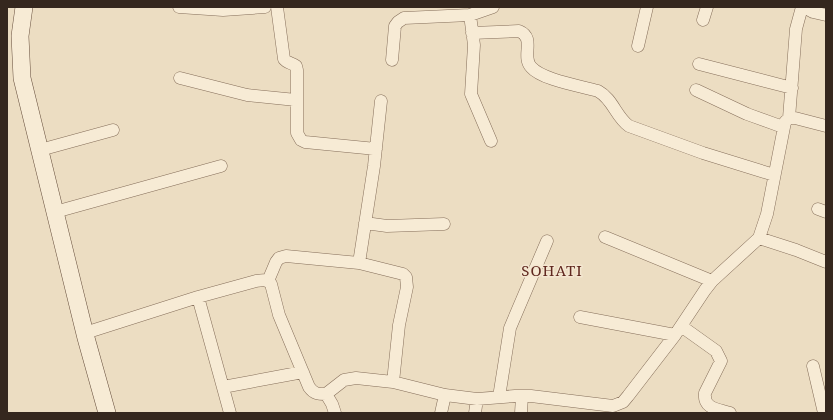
<svg xmlns="http://www.w3.org/2000/svg" width="833" height="420" font-family="'Noto Serif',serif">
<style>
.lines{fill:none;stroke-linecap:round;stroke-linejoin:round}
.street-casing{stroke:#856e5a;stroke-width:13}
.secondary-casing{stroke:#674f3d;stroke-width:18}
.street{stroke:#f7ebd5;stroke-width:12}
.secondary{stroke:#f7ebd5;stroke-width:17}
.labels{text-anchor:middle;stroke-width:3;stroke-linejoin:round;paint-order:stroke}
.quarter-label{font-size:15px;letter-spacing:1px;fill:#60281f;stroke:#f4e7d1}
</style>
<rect width="100%" height="100%" fill="#ecddc2"/>
<g class="lines">
<g class="street-casing">
<path id="street" d="M 179,7 L 223,10 L 265,7
M 277,7 L 284,59 C 287,63 292,63 296,66 L 297,70 L 297,133 L 301,140 L 305,142 L 376,149
M 804,7 L 813,12 L 826,15
M 470,15 L 474,45 L 471,94 L 491,141
M 703,20 L 707,7
M 472,33 L 519,31 C 536,38 521,56 531,67 C 542,80 581,86 598,91 C 613,99 616,117 629,126 L 703,153 L 774,175
M 638,46 L 647,7
M 392,60 L 395,26 L 398,22 L 404,18 L 470,15 L 493,7
M 699,64 L 792,88
M 180,78 L 247,95 L 296,100
M 696,90 L 747,114 L 783,127
M 789,118 L 796,29 L 802,7
M 40,150 L 113,130
M 818,209 L 826,212
M 55,212 L 221,166
M 365,223 L 387,226 L 444,224
M 605,237 L 712,281
M 759,238 L 796,250 L 826,262
M 359,263 L 374,166 L 381,101
M 268,281 L 276,262 L 279,258 L 286,256 L 359,263 L 403,274 L 406,277 L 407,287 L 399,325 L 393,382
M 198,297 L 230,413
M 580,317 L 675,335
M 681,326 L 716,351 L 721,361 L 705,393 C 703,409 718,409 730,413
M 85,333 L 198,297 L 256,281 C 262,280 266,279 271,284 L 279,315 L 309,387 C 314,394 318,394 326,394 L 332,404 L 335,413
M 813,366 L 824,413
M 223,387 L 303,372
M 326,394 L 344,380 L 356,378 L 393,382 L 445,395 L 477,399 L 515,396 L 531,396 L 613,406 L 623,402 L 628,396 L 675,335 L 705,290 L 712,281 L 759,238 L 767,214 L 785,122 L 789,118 L 795,118 L 826,126
M 499,397 L 510,328 L 547,241
M 441,413 L 445,395
M 475,413 L 477,399
M 521,413 L 522,396"/>
</g>
<g class="secondary-casing">
<path id="secondary" d="M 24,7 L 20,36 L 22,78 L 86,338 L 107,413"/>
</g>
<use href="#street" class="street"/>
<use href="#secondary" class="secondary"/>
</g>
<g class="labels">
<g class="quarter-label">
<text x="552" y="276">SOHATI</text>
</g>
</g>
<rect width="833" height="420" fill="none" stroke="#35271e" stroke-width="16"/>
</svg>
